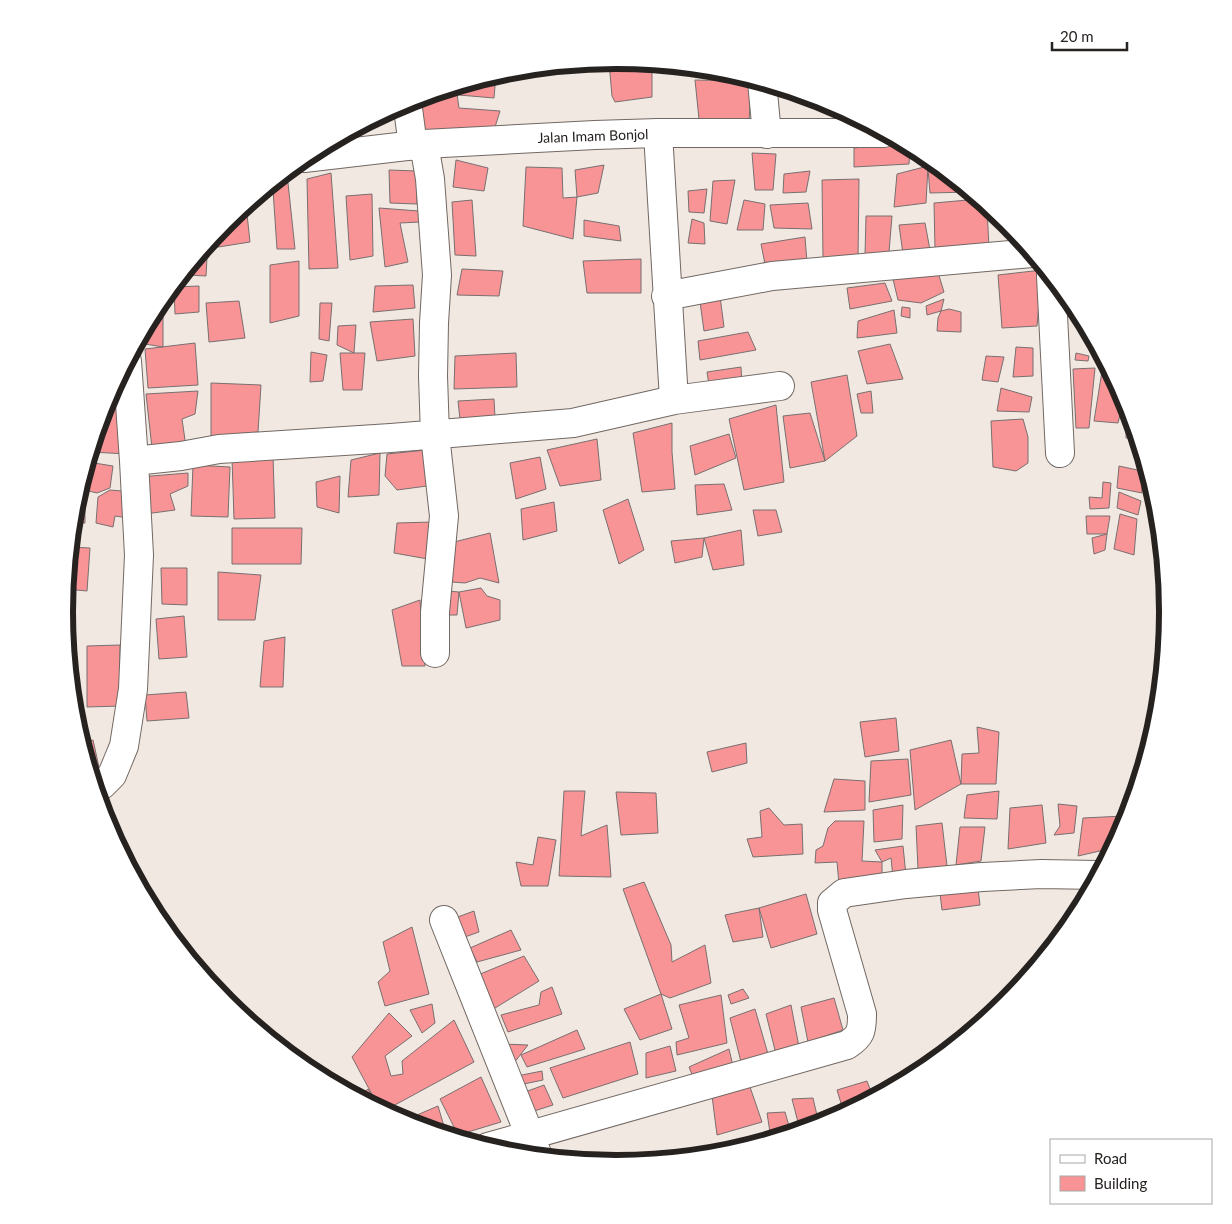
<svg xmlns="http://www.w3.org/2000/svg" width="1232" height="1224" font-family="Lato,sans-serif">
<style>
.building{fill:#f89496;stroke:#796f6f}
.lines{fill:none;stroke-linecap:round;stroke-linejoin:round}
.street-casing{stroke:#716863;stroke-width:30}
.secondary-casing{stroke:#716863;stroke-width:30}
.street{stroke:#fff;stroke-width:28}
.secondary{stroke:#fff;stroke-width:28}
.labels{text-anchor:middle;stroke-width:4;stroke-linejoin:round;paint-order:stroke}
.street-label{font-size:14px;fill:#262220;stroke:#fff}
.rim{fill:none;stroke:#262220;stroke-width:6}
</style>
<rect width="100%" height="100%" fill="#f2e8e2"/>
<path class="building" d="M 630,61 L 652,64 L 652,97 L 615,102 L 612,96 L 609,63 Z
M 496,74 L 494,98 L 459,95 L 460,85 Z
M 695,80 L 751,81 L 749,123 L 699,119 Z
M 772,85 L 792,91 L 792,94 L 771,96 Z
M 456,87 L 459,108 L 500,111 L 495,127 L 423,133 L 422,97 Z
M 905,143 L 910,147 L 909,164 L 854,167 L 854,148 Z
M 752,153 L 776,154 L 773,190 L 755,190 Z
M 927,157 L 970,192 L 930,193 Z
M 456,160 L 488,168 L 484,191 L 453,187 Z
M 604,165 L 598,193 L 577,197 L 575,170 Z
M 928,166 L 926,203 L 894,207 L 897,174 Z
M 526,167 L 562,168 L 563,198 L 577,197 L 573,239 L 523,226 Z
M 389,170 L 417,171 L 417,204 L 390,203 Z
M 810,171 L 806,192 L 783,193 L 784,174 Z
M 331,173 L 338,268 L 309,269 L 307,179 Z
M 859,179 L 858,260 L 823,259 L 822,180 Z
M 735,180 L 727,224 L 710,221 L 713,181 Z
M 288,183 L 295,249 L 277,249 L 273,190 Z
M 707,189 L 704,213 L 689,212 L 688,191 Z
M 372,194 L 373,256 L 350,260 L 346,196 Z
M 979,199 L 991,209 L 987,209 L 989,247 L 935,249 L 934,203 Z
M 472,200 L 476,256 L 455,255 L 452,202 Z
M 744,200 L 765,204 L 763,230 L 737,230 Z
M 808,203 L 812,229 L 774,228 L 770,205 Z
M 246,205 L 250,242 L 212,248 L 211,240 L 226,221 Z
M 379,208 L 419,211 L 420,222 L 400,223 L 408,262 L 385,267 Z
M 866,216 L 892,216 L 889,252 L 865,255 Z
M 692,219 L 704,223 L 705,244 L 688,243 Z
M 584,220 L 619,226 L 621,241 L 584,236 Z
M 925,223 L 930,250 L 903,254 L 899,225 Z
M 805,237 L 807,262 L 766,269 L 761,244 Z
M 196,257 L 207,258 L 206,276 L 188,275 L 189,267 Z
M 641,259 L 641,293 L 587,293 L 583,261 Z
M 299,261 L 299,316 L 270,323 L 270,265 Z
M 462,269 L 503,271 L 499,296 L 457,295 Z
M 937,269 L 944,292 L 921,303 L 898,300 L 892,275 L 916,277 Z
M 1042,270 L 1037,326 L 1002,328 L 998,275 Z
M 885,283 L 892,301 L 850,309 L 847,288 Z
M 413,285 L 415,308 L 373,312 L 375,286 Z
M 199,286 L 199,312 L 175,314 L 174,287 Z
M 720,296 L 724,327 L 704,331 L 700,302 Z
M 944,299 L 941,311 L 927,315 L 926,306 Z
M 239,301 L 245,338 L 209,342 L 206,303 Z
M 320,303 L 332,303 L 329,341 L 319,339 Z
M 902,307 L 910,308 L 910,318 L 901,316 Z
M 949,309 L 961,312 L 961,332 L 937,331 L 938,318 L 941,311 Z
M 894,310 L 897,333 L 857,338 L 858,321 Z
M 163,314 L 163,347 L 145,344 L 149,320 L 152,315 Z
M 413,319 L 415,356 L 377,361 L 370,322 Z
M 356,325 L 354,353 L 337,345 L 338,326 Z
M 748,332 L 756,350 L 700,360 L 698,341 Z
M 195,343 L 198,385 L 148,388 L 145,349 Z
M 890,344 L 903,379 L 867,384 L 858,351 Z
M 1016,347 L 1033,348 L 1033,376 L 1013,377 Z
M 311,352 L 327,355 L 323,381 L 310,382 Z
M 340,353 L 365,353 L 362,390 L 343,390 Z
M 516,353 L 517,387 L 454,389 L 455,356 Z
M 1076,353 L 1089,356 L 1088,361 L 1075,360 Z
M 986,356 L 1004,357 L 998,382 L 982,380 Z
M 1103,365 L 1108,366 L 1126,401 L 1131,416 L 1120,415 L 1118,423 L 1094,421 Z
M 741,367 L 742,387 L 709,385 L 707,372 Z
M 1095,368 L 1089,428 L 1076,428 L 1073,369 Z
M 121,374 L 116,405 L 105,405 L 106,400 Z
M 847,375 L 857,436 L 825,461 L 811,382 Z
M 211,383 L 261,385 L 258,432 L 211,437 Z
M 1001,388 L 1032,397 L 1029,412 L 997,411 Z
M 198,391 L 195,414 L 182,419 L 186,447 L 152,448 L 146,394 Z
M 871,391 L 873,413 L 861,413 L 857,394 Z
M 494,399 L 495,418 L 460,419 L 458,401 Z
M 105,405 L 119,405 L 127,454 L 91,452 Z
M 776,405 L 784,482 L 744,490 L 729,419 Z
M 810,413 L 825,461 L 790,468 L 783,416 Z
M 1023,419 L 1028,437 L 1028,463 L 1016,471 L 993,467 L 991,421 Z
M 1126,420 L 1132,421 L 1137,438 L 1126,438 Z
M 672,423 L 672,452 L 675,489 L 642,492 L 633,433 Z
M 729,434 L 736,458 L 695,475 L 690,446 Z
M 597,439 L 601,480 L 560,486 L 547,450 Z
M 426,450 L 427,486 L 397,490 L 385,476 L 387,454 Z
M 380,453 L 379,495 L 348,497 L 351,460 Z
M 273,456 L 275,518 L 234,519 L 232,458 Z
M 540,457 L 546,489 L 516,499 L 510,463 Z
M 88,462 L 113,466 L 110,488 L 97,493 L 80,489 Z
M 193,465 L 230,467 L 228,517 L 191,516 Z
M 1119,466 L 1142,471 L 1142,493 L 1117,488 Z
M 188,473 L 188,486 L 170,494 L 175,510 L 145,514 L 139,477 Z
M 340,476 L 339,513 L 317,507 L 316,482 Z
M 1103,482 L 1111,483 L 1109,508 L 1090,509 L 1089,497 L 1102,498 Z
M 724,484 L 732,510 L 697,515 L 695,485 Z
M 110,490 L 133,492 L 129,518 L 115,516 L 113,527 L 96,523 L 98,497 Z
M 79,491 L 85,491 L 85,523 L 73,523 L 75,504 Z
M 1119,492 L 1141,501 L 1138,515 L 1117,508 Z
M 628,499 L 644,550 L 619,564 L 603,510 Z
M 554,502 L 557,531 L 523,540 L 521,509 Z
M 753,510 L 776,510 L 782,532 L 758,536 Z
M 1120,514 L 1137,519 L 1134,555 L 1114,549 Z
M 1086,516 L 1110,516 L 1107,534 L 1087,534 Z
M 432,522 L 428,559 L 394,553 L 397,523 Z
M 232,528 L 302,528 L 301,564 L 232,564 Z
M 741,530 L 744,565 L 713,570 L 704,538 Z
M 490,533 L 499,583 L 480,578 L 465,583 L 452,582 L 454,542 Z
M 1107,534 L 1105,550 L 1094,554 L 1092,538 Z
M 704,538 L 702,557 L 675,563 L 671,541 Z
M 70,547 L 90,548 L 87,591 L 66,589 Z
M 161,568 L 187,568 L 187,605 L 162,604 Z
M 218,572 L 261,575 L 255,620 L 218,620 Z
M 481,588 L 487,596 L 500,600 L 500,620 L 466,628 L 459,592 Z
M 447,591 L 459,592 L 457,615 L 449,615 Z
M 420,600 L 425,666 L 402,666 L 392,610 Z
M 184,616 L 187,657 L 159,659 L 156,619 Z
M 285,637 L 283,687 L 260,687 L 264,641 Z
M 120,645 L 120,706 L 87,707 L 87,646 Z
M 186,692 L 189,718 L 147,721 L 145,695 Z
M 896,718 L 899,751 L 865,757 L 860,722 Z
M 977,727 L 999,732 L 996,784 L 961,784 L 962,754 L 979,753 Z
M 93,740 L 99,767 L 89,769 L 81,742 Z
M 951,740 L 961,784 L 915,810 L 910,750 Z
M 746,743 L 747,763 L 712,772 L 707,752 Z
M 908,759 L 911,795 L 869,802 L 871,761 Z
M 834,779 L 865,781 L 865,810 L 824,812 Z
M 564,791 L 585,791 L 581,836 L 607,825 L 611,877 L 559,876 Z
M 999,791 L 997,819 L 964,818 L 967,795 Z
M 616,792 L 656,793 L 658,833 L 621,835 Z
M 1058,804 L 1077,806 L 1074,833 L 1054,835 L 1060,826 Z
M 903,805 L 902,839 L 874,842 L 873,810 Z
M 1042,805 L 1046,843 L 1008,849 L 1010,808 Z
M 769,808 L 784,825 L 802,824 L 803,854 L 753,857 L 747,839 L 762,837 L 760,811 Z
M 1124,816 L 1126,824 L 1113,848 L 1078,856 L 1083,818 Z
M 835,821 L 864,821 L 862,861 L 882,862 L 882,878 L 839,884 L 837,862 L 815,863 L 816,850 L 823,846 L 828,828 Z
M 942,823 L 947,866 L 918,869 L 916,826 Z
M 960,827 L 985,827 L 981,861 L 956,865 Z
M 538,837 L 556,840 L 548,886 L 521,886 L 516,862 L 533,865 Z
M 903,846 L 906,875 L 893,878 L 891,858 L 882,862 L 875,850 Z
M 977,880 L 980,905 L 942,910 L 939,885 Z
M 644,882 L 671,945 L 672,962 L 705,945 L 711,983 L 670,998 L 661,994 L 623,889 Z
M 806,894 L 817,934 L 771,948 L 759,908 Z
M 759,908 L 763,937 L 733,942 L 725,915 Z
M 474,911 L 479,932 L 459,939 L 455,918 Z
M 412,927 L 429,994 L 385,1006 L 378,982 L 390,971 L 383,942 Z
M 511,930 L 521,950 L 477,962 L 470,948 Z
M 524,956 L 539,981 L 487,1013 L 473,977 Z
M 552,987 L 562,1014 L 508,1032 L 501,1015 L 539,1005 L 541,992 Z
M 743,989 L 749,998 L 731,1004 L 728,995 Z
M 661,994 L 672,1029 L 640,1040 L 624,1009 Z
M 721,995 L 727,1043 L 677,1055 L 676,1042 L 689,1038 L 679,1005 Z
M 834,998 L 843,1030 L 808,1042 L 801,1007 Z
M 432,1004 L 435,1023 L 422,1033 L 410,1010 Z
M 791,1005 L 799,1047 L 776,1054 L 766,1014 Z
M 755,1009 L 768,1054 L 741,1062 L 730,1018 Z
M 389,1013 L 412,1036 L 385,1056 L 391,1076 L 403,1074 L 402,1061 L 454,1020 L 474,1062 L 393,1106 L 376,1102 L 352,1057 Z
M 577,1030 L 585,1049 L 527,1067 L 521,1055 Z
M 630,1042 L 638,1074 L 563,1098 L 550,1068 Z
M 503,1044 L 528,1045 L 510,1068 Z
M 670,1046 L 676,1071 L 646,1078 L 646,1053 Z
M 729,1049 L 733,1066 L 693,1077 L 689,1067 Z
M 542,1071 L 543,1080 L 519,1085 L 517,1076 Z
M 481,1077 L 501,1122 L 458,1135 L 440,1099 Z
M 867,1081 L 873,1097 L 844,1113 L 837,1090 Z
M 544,1085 L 553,1105 L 528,1113 L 525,1092 Z
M 750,1087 L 762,1122 L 717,1135 L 712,1096 Z
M 368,1089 L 376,1102 L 380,1109 L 358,1097 Z
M 813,1098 L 819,1124 L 800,1130 L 792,1099 Z
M 438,1106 L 446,1133 L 443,1134 L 403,1121 Z
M 785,1112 L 791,1133 L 771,1139 L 767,1113 Z"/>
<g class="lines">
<g class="street-casing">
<path id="street" d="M 762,82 L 767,134
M 407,101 L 413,146
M 424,144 L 430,179 L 437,275 L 434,323 L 433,376 L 435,435 L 444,516 L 435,612 L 435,653
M 1051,276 L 1060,453
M 666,296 L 772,276 L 1032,253
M 127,361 L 134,461 L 181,456 L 219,449 L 391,438 L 573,423 L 674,400 L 658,133
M 674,400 L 780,386
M 95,787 L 102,785 L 112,775 L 117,763 L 124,746 L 133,689 L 139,555 L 134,461
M 444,920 L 538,1156
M 488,1147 L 847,1045 C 861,1036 862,1031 862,1014 L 832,910 L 832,903 L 844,893 L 906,884 L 982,877 L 1041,874 L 1098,875"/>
</g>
<g class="secondary-casing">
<path id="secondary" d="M 304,158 L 424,144 L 595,135 L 658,133 L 884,133"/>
</g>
<use href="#street" class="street"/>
<use href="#secondary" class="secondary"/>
</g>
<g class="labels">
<g class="street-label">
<text transform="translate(593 136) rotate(-2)" y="5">Jalan Imam Bonjol</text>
</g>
</g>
<path d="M0 0H1232V1224H0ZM73 612a543 543 0 1 1 1086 0a543 543 0 1 1-1086 0Z" fill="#fff" fill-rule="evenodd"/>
<path class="rim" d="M73 612a543 543 0 1 1 1086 0a543 543 0 1 1-1086 0Z"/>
<rect x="1050" y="1139" width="162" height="65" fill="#ffffff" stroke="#a8a7a6"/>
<rect x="1060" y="1155" width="25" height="8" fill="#ffffff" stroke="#a8a7a6"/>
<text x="1094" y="1164" font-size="15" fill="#262220">Road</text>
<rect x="1060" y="1176" width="25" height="15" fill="#f89496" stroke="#a8a7a6"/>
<text x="1094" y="1189" font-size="15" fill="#262220">Building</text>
<path d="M1052 42v8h75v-8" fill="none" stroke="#262220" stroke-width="2.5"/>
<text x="1060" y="42" font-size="15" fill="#262220" stroke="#ffffff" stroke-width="4" paint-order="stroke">20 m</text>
</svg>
